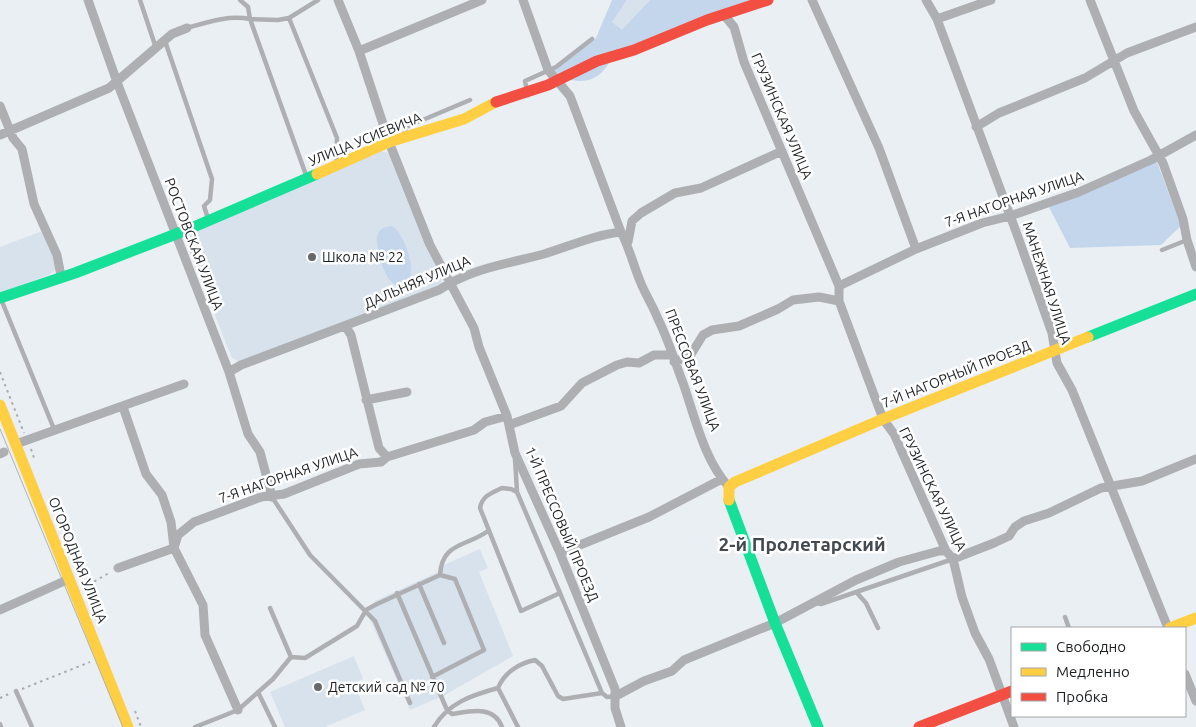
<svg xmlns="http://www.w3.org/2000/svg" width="1196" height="727" font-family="Ubuntu,sans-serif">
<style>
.built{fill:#d8e2ed}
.green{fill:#c4d6eb}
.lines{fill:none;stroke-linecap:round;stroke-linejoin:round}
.path{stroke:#a9acae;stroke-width:2;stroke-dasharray:2.5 4;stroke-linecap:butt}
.lane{stroke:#aeafb3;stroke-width:4.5}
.street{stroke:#aeafb3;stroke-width:9}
.fast{stroke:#16e098;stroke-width:11}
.slow{stroke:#ffcf43;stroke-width:11}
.jam{stroke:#f24e42;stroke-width:11}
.tram{stroke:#afb3b5;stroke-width:1}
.poi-dot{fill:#65686c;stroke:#fff;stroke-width:2}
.labels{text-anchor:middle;stroke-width:5;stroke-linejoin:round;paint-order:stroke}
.street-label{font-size:14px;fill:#1d2023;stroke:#fff}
.poi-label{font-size:14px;fill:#1d2023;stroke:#fff;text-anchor:start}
.district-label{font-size:19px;font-weight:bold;fill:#434951;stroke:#fff}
</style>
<rect width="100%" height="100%" fill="#eaeff4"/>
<path class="built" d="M 627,0 L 650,0 L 622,31 L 612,22 Z
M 381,151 L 389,153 L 442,277 L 441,284 L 437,288 L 240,362 L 232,358 L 187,246 L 191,234 Z
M 42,231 L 54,256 L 55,270 L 49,275 L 0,293 L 0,247 Z
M 480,549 L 488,568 L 479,572 L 513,656 L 445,695 L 410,710 L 368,615 L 375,601 L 436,573 L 446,564 Z
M 354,656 L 363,679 L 354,683 L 365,710 L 325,727 L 285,727 L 270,692 Z"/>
<path class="green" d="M 612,0 L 627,0 L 612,22 L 622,30 L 650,0 L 751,0 L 610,61 C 597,85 580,83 556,77 L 553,71 L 596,38 Z
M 1157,162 L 1181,226 L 1161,245 L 1070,248 L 1048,205 Z
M 391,226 C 404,230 418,273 407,283 C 388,299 375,248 377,237 C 378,229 384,227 391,226 Z"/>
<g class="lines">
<path class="path" d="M 0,372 L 24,433
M 31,449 L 35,461
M 83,588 L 109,573
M 22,689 L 90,662
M 0,698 L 11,693
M 135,711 L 141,727"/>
<path class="lane" d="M 140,0 L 156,48
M 240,0 L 248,7 L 250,19 L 278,20 L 289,18 L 337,138 L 336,164
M 289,18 L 318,0
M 187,28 C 208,22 228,15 250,19 L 306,175
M 165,41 L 212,179 L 210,200 L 204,206 L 208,219
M 527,90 L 525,81 L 556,67 L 592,39
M 404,136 L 406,127 L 470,100
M 1162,250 L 1187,240
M 1,299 L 54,429
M 515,459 L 517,492
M 502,488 L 511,489 L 517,492 L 560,593 L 521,611 L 480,508 C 482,496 491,493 502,488 Z
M 272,497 L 310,555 L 375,621 L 410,703
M 440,575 C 442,542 466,547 488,531
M 419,584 L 444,643
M 397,593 L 447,710 L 452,714 C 471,711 494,705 502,727
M 560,593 L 602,693
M 857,593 L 866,603 L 878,628
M 816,603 L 821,604 L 953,559
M 1065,617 L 1069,628
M 291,657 L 305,658 L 357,626 L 366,610 L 375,605 L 440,575 L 455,579 L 484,650 L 432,677
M 498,688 L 518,727
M 16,691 L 32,727
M 258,692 L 275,727
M 0,724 L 1,727
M 195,727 L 238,710 L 273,679 L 291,657 L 270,608
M 434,727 C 448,703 472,695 498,688 C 504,673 519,663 535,660 L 542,666 L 558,696 L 563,699 L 602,693 L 607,697 L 616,696"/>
<path class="street" d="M 88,0 L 117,82 L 229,372 L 248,434 L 260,452 L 272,497
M 338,0 L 359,51 L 389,142 L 430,245 L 474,328 L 479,347 L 507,416 L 515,453 L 560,553 L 615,689 L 615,708 L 621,727
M 523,0 L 548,70 L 570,96 L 621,232 C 629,247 633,264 640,281 C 645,294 653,306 658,319 C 668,339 675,362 683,383 C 695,417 704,460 729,487
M 812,0 L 879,148 L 916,249
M 926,0 L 937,19 L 1018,237 L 1052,333 L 1057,363 L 1072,390 L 1168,628
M 1090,0 L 1134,111 L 1163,163 L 1183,219 L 1187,240 L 1196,267
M 724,15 L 734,27 L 744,62 L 839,286 L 839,301 L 883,419 L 894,434 L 946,551 L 953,559 L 962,597 L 975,633 L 989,659 L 1014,727
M 937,19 L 991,0
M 359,51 L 482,0
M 0,106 L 13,138 L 22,149 L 34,204 L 57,255 L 61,276
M 976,127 L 999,113 L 1085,78 L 1127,53 L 1196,27
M 0,135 L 109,88 L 172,34 L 187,28
M 628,242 L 632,221 L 641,213 L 675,193 L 701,188 L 782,151
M 839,286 L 916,249 L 982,223 L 1010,216 L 1079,192 L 1151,160 L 1196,135
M 346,327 L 351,335 L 379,448 L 387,457
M 674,362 L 690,356 L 703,335 L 712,330 L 739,326 L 778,309 L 793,300 L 819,297 L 839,301
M 229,372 L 241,365 L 439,290 C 472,268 507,264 544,254 C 570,246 594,235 621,232
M 366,400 L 407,392
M 123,407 L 146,474 L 162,495 L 171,522 L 174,548 L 203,605 L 205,635 L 238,710
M 509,425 L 561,406 L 582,383 L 617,365 L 627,362 L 639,363 L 654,355 L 672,355
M 16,444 L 184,384
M 0,454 L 4,452
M 560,553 L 649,517 L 722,479
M 953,559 L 994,543 L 1009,536 L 1015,527 L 1024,521 L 1049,513 L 1101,488 L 1142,481 L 1196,459
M 118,568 L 174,548 L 178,535 L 194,522 L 261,497 L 284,494 L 359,464 L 381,462 L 387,457 L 474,430 L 485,422 L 507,416
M 0,610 L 69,579
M 1185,674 L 1196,701
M 616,696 L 644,681 L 672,671 L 684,660 L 775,623 L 856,580 L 899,562 L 939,551 L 946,551"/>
<path class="fast" d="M 0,298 L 75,273 L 189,229 L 317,174
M 1088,337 L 1196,294
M 729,500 L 775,623 L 818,727"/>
<path class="slow" d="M 317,174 L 389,142 L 464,119 L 496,102
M 0,405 L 128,727
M 729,500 L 729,487 L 735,482 L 883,419 L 1088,337
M 1170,628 L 1196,618"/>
<path class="jam" d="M 496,102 L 548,85 L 597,61 L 634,50 L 707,20 L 768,0
M 919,727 L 1012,691"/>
<path class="tram" d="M 0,429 L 123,727"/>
</g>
<g class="poi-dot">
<circle cx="312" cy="257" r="5"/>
<circle cx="318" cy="687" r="5"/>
</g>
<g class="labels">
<g class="street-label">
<text transform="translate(782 116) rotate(67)" y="5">ГРУЗИНСКАЯ УЛИЦА</text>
<text transform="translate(365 139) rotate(-22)" y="5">УЛИЦА УСИЕВИЧА</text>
<text transform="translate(1014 199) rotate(-19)" y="5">7-Я НАГОРНАЯ УЛИЦА</text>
<text transform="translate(194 244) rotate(69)" y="5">РОСТОВСКАЯ УЛИЦА</text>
<text transform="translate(417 282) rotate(-23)" y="5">ДАЛЬНЯЯ УЛИЦА</text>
<text transform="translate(1047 283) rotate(72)" y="5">МАНЕЖНАЯ УЛИЦА</text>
<text transform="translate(693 370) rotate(69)" y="5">ПРЕССОВАЯ УЛИЦА</text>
<text transform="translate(956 374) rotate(-22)" y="5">7-Й НАГОРНЫЙ ПРОЕЗД</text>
<text transform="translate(288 475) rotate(-19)" y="5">7-Я НАГОРНАЯ УЛИЦА</text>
<text transform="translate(933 489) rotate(64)" y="5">ГРУЗИНСКАЯ УЛИЦА</text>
<text transform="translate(562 524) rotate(67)" y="5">1-Й ПРЕССОВЫЙ ПРОЕЗД</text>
<text transform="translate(78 560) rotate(68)" y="5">ОГОРОДНАЯ УЛИЦА</text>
</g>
<g class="poi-label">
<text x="322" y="262">Школа № 22</text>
<text x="328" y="692">Детский сад № 70</text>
</g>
<g class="district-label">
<text x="802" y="551">2-й Пролетарский</text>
</g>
</g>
<rect x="1011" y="627" width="175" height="90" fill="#ffffff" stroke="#a5a6a7"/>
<rect x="1021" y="643" width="25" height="8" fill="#16e098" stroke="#a5a6a7"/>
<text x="1056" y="652" font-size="15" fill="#1d2023">Свободно</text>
<rect x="1021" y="668" width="25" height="8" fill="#ffcf43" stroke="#a5a6a7"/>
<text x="1056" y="677" font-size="15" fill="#1d2023">Медленно</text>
<rect x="1021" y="693" width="25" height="8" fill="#f24e42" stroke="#a5a6a7"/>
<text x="1056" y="702" font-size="15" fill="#1d2023">Пробка</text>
</svg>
